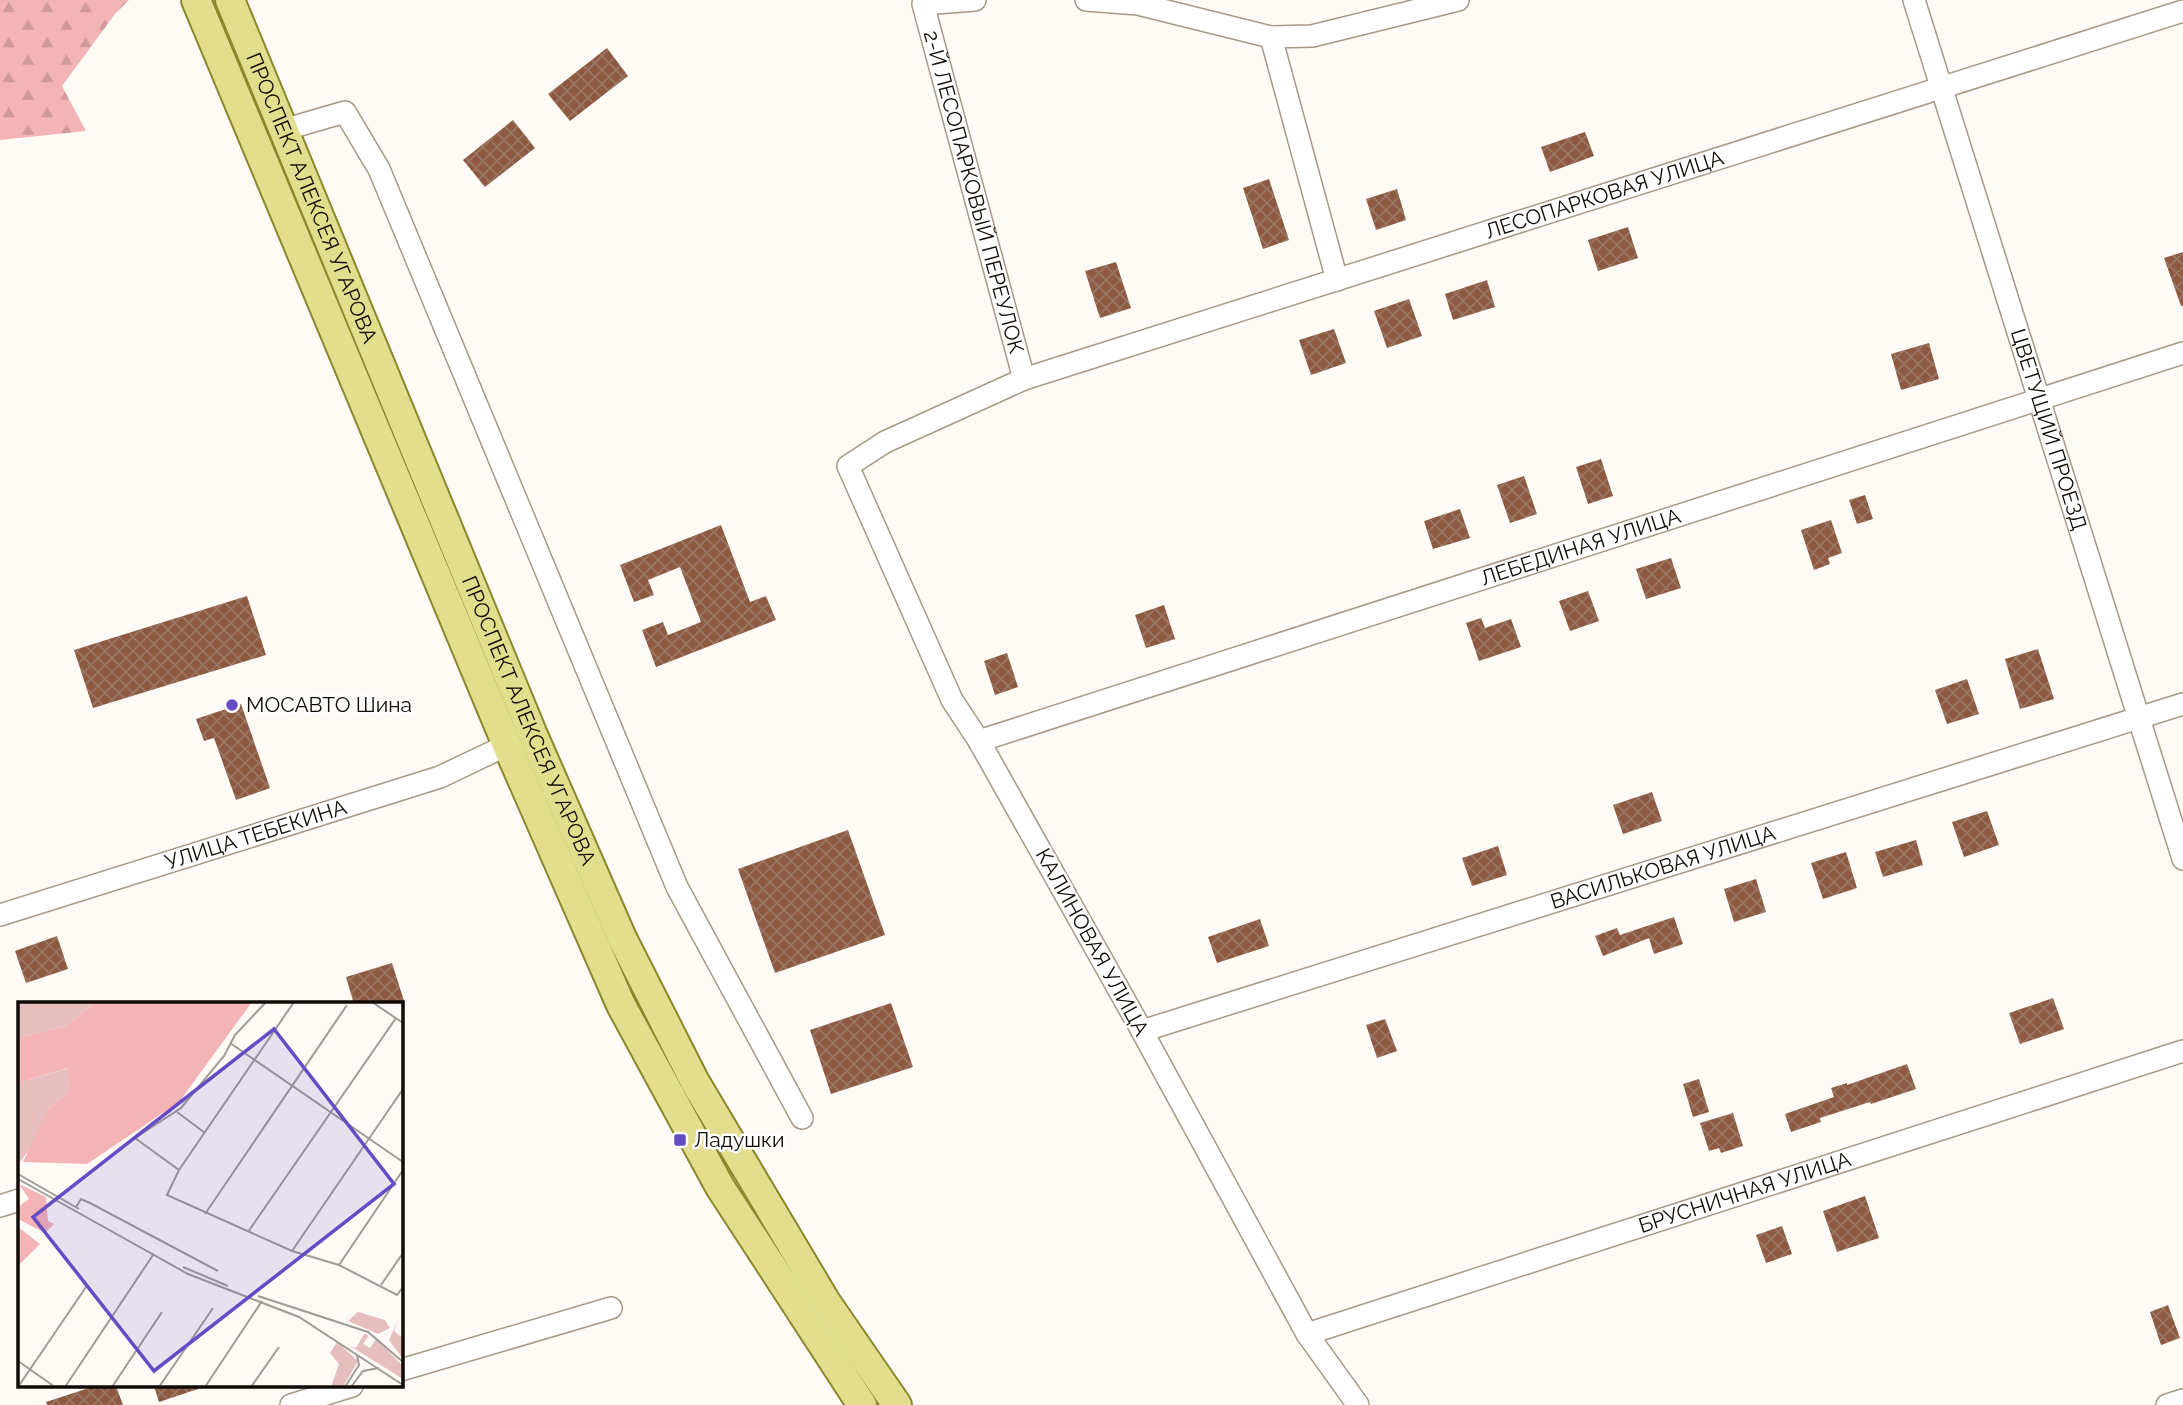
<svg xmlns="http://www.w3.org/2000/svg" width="2183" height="1405" font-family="Raleway,sans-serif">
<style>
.grass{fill:url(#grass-tufts)}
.forest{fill:url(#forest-firs)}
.building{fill:url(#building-cross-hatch)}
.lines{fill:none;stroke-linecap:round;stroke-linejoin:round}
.minor-casing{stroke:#a69985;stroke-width:24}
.major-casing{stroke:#8c862d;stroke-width:32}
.minor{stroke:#fff;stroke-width:21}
.major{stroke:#e2de8e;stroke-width:28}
.poi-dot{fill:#664cc4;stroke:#fff;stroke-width:2.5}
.labels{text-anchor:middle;stroke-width:5;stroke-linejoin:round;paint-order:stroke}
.street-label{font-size:21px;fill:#100b05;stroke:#fff}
.poi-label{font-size:21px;fill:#100b05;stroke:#fff;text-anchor:start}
.inset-road{fill:none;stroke:#9f9b96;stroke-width:2}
.view{fill:#664cc4;fill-opacity:0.15;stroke:#664cc4;stroke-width:3.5}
.inset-edge{fill:none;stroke:#100b05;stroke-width:3.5}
</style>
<defs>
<pattern id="grass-tufts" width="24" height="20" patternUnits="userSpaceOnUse" patternTransform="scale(1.75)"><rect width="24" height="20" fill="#e7bebe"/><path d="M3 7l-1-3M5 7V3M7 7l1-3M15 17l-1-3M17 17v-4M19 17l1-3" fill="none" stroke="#c5a2a2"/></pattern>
<pattern id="forest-firs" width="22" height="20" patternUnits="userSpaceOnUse" patternTransform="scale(1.75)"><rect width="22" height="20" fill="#f4b3b4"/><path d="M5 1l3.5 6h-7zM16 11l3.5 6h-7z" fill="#d09999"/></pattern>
<pattern id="building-cross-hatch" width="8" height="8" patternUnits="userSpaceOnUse" patternTransform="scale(1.75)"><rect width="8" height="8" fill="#8d5a41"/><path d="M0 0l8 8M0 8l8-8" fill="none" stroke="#9a7664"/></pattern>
</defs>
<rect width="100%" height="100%" fill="#fefbf7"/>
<path class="grass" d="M 207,0 L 216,0 L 508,705 L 501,701 Z"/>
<path class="forest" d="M 0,0 L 129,0 L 115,14 L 62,86 L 86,131 L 0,140 Z"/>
<path class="building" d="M 607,48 L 628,76 L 570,121 L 548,94 Z
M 513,120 L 535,148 L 485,187 L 463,160 Z
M 1585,132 L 1594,156 L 1550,172 L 1541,147 Z
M 1269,179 L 1289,240 L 1263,249 L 1243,188 Z
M 1397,189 L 1406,220 L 1376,230 L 1366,199 Z
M 1628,227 L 1638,258 L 1598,271 L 1588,240 Z
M 2183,252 L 2183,306 L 2181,306 L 2164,258 Z
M 1116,262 L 1131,308 L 1100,318 L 1085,271 Z
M 1487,280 L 1495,307 L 1453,320 L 1445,294 Z
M 1409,299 L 1422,336 L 1387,348 L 1374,311 Z
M 1334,329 L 1346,363 L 1311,375 L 1299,340 Z
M 1929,343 L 1939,379 L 1901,390 L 1891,354 Z
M 1601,459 L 1613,496 L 1588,504 L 1576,467 Z
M 1524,476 L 1537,514 L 1510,523 L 1497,485 Z
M 1865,495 L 1873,519 L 1857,524 L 1849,500 Z
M 1460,509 L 1470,538 L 1433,549 L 1424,521 Z
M 1831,520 L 1842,553 L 1828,558 L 1830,564 L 1814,570 L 1801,530 Z
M 721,525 L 750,602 L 766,596 L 776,620 L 656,667 L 642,630 L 663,622 L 668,635 L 701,622 L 680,567 L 648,580 L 654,595 L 634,602 L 620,565 Z
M 1671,558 L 1681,588 L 1646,599 L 1636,569 Z
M 1588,591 L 1599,621 L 1570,631 L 1559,601 Z
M 247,596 L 266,655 L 93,708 L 74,650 Z
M 1164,605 L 1175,639 L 1146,648 L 1135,615 Z
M 1481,618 L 1485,628 L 1511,619 L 1521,647 L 1479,661 L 1466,623 Z
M 2038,649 L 2054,699 L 2020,709 L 2005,659 Z
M 1007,653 L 1018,687 L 995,695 L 984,661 Z
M 1967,679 L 1979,714 L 1947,724 L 1935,690 Z
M 241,704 L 270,788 L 236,800 L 214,738 L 204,741 L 196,719 Z
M 1652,792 L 1662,821 L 1623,834 L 1613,805 Z
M 1987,811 L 1999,845 L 1964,857 L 1952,822 Z
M 848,830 L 885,935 L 775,973 L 738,869 Z
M 1916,840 L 1923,865 L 1883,877 L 1875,852 Z
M 1498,846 L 1507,875 L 1472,886 L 1462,858 Z
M 1846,852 L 1857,888 L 1823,899 L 1811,863 Z
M 1756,879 L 1766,912 L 1734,922 L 1724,889 Z
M 1674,917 L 1683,944 L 1654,954 L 1649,938 L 1603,956 L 1595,936 L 1617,928 L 1620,935 Z
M 1260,919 L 1269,946 L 1217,963 L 1208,937 Z
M 57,936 L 68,969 L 26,983 L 15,951 Z
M 392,963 L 405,1004 L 354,1004 L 346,977 Z
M 2053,998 L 2064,1029 L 2020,1044 L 2009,1013 Z
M 891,1003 L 913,1067 L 831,1094 L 810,1030 Z
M 1385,1019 L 1397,1051 L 1377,1058 L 1366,1025 Z
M 1907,1064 L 1916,1089 L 1871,1104 L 1870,1102 L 1820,1118 L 1821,1122 L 1791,1132 L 1785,1114 L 1834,1097 L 1831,1088 L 1847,1083 L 1847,1085 Z
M 1699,1079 L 1709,1112 L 1693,1117 L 1683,1084 Z
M 1733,1113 L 1743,1146 L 1721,1153 L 1719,1148 L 1709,1151 L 1700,1123 Z
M 1865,1196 L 1879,1238 L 1837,1252 L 1823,1211 Z
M 1782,1226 L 1792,1254 L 1766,1263 L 1756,1235 Z
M 2168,1305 L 2180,1338 L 2161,1345 L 2150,1312 Z
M 95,1386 L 116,1386 L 123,1405 L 47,1405 L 46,1402 Z
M 154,1386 L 201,1386 L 201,1388 L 159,1402 Z"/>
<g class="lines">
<g class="minor-casing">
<g id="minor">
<path id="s1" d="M 975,0 L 923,4 L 1024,379"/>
<path d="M 1086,0 L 1138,4 L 1271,37 L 1312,36 L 1458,0"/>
<path id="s2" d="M 1914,0 L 2183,859"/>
<path d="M 1271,37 L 1337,280"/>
<path d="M 283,130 L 345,112 L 379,169 L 677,887 L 802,1118"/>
<path id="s3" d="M 979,741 L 2183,353"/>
<path id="s4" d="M 0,915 L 440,777 L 507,745"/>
<path id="s5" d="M 1142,1031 L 2183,704"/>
<path d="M 0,1206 L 19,1200"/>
<path id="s6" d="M 1307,1334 L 2183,1051"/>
<path d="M 401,1370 L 611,1308"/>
<path d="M 291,1405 L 352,1386"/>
<path id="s7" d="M 1358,1405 L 1307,1334 L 1142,1031 L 979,741 L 952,700 L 848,466 L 885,442 L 1024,379 L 2183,11"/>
<path d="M 2167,1405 L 2183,1400"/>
</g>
</g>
<g class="major-casing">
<g id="major">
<path d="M 196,0 L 507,745 L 621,1005 L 720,1187 L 862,1405"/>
<path id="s8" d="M 230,0 L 533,735 L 622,938 L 695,1082 L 826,1302 L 897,1405"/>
</g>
</g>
<use href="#minor" class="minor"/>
<use href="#major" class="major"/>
</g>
<g class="poi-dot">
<circle cx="232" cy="705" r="7"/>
<rect x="673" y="1133" width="14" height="14" rx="3.5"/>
</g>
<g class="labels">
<g class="street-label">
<text dy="7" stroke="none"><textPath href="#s1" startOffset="247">2-Й ЛЕСОПАРКОВЫЙ ПЕРЕУЛОК</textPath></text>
<text dy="7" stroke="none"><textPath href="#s7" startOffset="1876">ЛЕСОПАРКОВАЯ УЛИЦА</textPath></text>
<text dy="7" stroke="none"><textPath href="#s8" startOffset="214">ПРОСПЕКТ АЛЕКСЕЯ УГАРОВА</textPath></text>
<text dy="7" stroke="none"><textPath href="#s2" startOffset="450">ЦВЕТУЩИЙ ПРОЕЗД</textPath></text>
<text dy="7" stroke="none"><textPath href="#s3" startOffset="632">ЛЕБЕДИНАЯ УЛИЦА</textPath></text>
<text dy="7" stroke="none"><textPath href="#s8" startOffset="780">ПРОСПЕКТ АЛЕКСЕЯ УГАРОВА</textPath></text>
<text dy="7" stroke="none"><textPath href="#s4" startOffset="268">УЛИЦА ТЕБЕКИНА</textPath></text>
<text dy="7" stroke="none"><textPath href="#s5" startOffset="546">ВАСИЛЬКОВАЯ УЛИЦА</textPath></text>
<text transform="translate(1092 942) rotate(61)" y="7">КАЛИНОВАЯ УЛИЦА</text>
<text dy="7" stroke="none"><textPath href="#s6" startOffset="460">БРУСНИЧНАЯ УЛИЦА</textPath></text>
</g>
<g class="poi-label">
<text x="246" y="712">МОСАВТО Шина</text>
<text x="694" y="1147">Ладушки</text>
</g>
</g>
<g transform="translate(18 1002)">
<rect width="385" height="385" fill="#fefbf7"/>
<path d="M 0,0 L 78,0 L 48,24 L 0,36 ZM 51,66 L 52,88 L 30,108 L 16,142 L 0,162 L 0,81 ZM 340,310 L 367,318 L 372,326 L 360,332 L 330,319 ZM 380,318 L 376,329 L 385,336 L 385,357 L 371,338 ZM 346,332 L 351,333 L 345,342 L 352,346 L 358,337 L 385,364 L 385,377 L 332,344 L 338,346 ZM 319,340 L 340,359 L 325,385 L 313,385 L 321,362 L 312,351 Z" fill="#e7bebe"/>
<path d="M 78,0 L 234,0 L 161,100 L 69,162 L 5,160 L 30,108 L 52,88 L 50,66 L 0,81 L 0,36 L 48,24 ZM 1,182 L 28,195 L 30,219 L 36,222 L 27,231 L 0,217 L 0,205 L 11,197 ZM 0,225 L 22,242 L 0,264 Z" fill="#f4b3b4"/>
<path class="inset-road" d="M 276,0 L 161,168 L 149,193 L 274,249 L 321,263 L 379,293 L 385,285M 354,0 L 385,21M 212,41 L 385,160M 159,110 L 187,131M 161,168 L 117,136 L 163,106 L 206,54 L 217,33 L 248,0M 0,172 L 61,207M 0,177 L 170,272 L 281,315 L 385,383M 58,205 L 63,197 L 72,201 L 200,269M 187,212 L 329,3M 230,230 L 378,16M 274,249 L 385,87M 321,263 L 385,168M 165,265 L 210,284M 363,283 L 385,251M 240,294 L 350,330 L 385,360M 0,359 L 37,385M 0,385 L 68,285M 47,385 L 135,253M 94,385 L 144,310M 141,385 L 195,306M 187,385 L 244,299M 233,385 L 261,345M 327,385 L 341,363 L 339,353M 333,385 L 345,369 L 361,366"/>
<path class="view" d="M 256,27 L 376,182 L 136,369 L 15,215 Z"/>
<rect width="385" height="385" class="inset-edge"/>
</g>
</svg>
